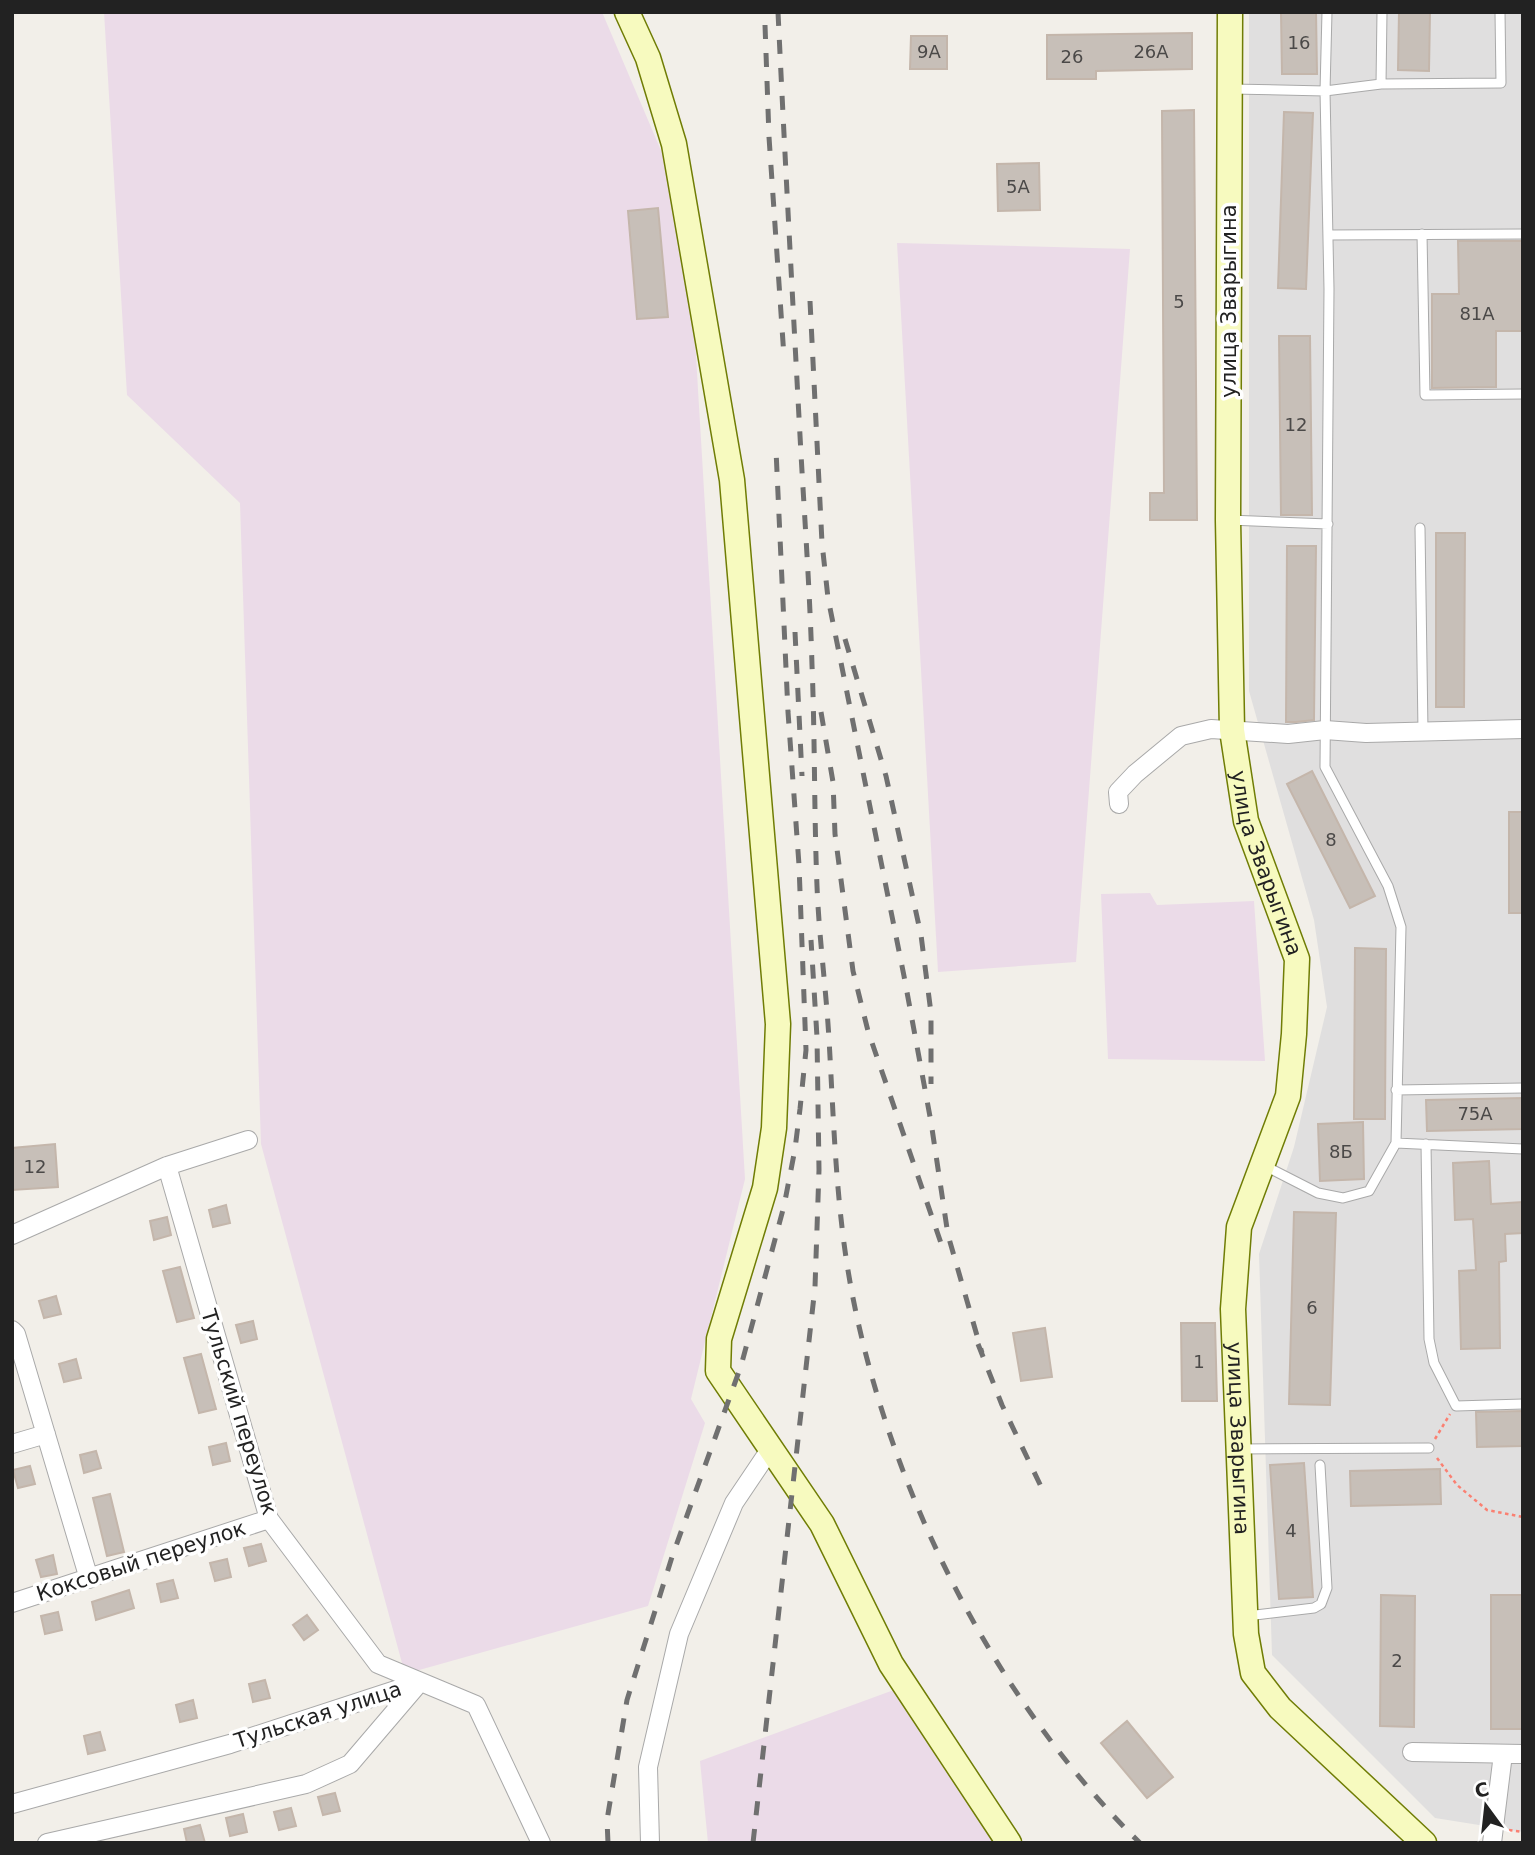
<svg xmlns="http://www.w3.org/2000/svg" width="1535" height="1855" font-family="'DejaVu Sans',sans-serif">
<style>
.residential{fill:#e0dfdf}
.industrial{fill:#ebdbe8}
.building{fill:#c7bfb8;stroke:#c4b6ab;stroke-width:2}
.lines{fill:none;stroke-linecap:round;stroke-linejoin:round}
.lane-casing{stroke:#a9a9a9;stroke-width:11}
.street-casing{stroke:#a9a9a9;stroke-width:20}
.secondary-casing{stroke:#707d05;stroke-width:27}
.path{stroke:#fa8072;stroke-width:2.5;stroke-dasharray:3.5 3.5;stroke-linecap:butt}
.lane{stroke:#fff;stroke-width:9}
.street{stroke:#fff;stroke-width:18}
.secondary{stroke:#f7fabf;stroke-width:24}
.rail{stroke:#707070;stroke-width:5;stroke-dasharray:14 14;stroke-linecap:butt}
.labels{text-anchor:middle;stroke-width:7;stroke-linejoin:round;paint-order:stroke}
.number-label{font-size:18px;fill:#4b4948}
.street-label{font-size:21px;fill:#222;stroke:#fff}
</style>
<rect width="100%" height="100%" fill="#f2efe9"/>
<path class="residential" d="M 1249,12 L 1523,12 L 1523,1832 L 1435,1818 L 1272,1655 L 1259,1254 L 1294,1147 L 1327,1007 L 1314,920 L 1249,691 Z"/>
<path class="industrial" d="M 104,12 L 602,12 L 671,174 L 695,339 L 745,1179 L 691,1399 L 705,1423 L 648,1606 L 405,1674 L 261,1144 L 240,503 L 127,395 Z
M 897,243 L 1130,249 L 1076,962 L 938,972 Z
M 1150,893 L 1157,905 L 1254,901 L 1265,1061 L 1108,1059 L 1101,894 Z
M 902,1687 L 1003,1843 L 708,1843 L 700,1761 Z"/>
<path class="building" d="M 1281,12 L 1316,12 L 1317,74 L 1282,74 Z
M 1399,12 L 1430,12 L 1429,71 L 1398,70 Z
M 1192,33 L 1192,69 L 1096,71 L 1096,79 L 1047,79 L 1047,35 Z
M 911,36 L 947,36 L 947,69 L 910,69 Z
M 1194,110 L 1197,520 L 1150,520 L 1150,493 L 1164,493 L 1162,111 Z
M 1284,112 L 1313,113 L 1306,289 L 1278,288 Z
M 1039,163 L 1040,210 L 998,211 L 997,164 Z
M 658,208 L 668,317 L 637,319 L 628,211 Z
M 1458,241 L 1523,241 L 1523,331 L 1496,331 L 1496,387 L 1432,388 L 1432,294 L 1459,294 Z
M 1279,336 L 1310,336 L 1312,515 L 1281,515 Z
M 1436,533 L 1465,533 L 1464,707 L 1436,707 Z
M 1287,546 L 1316,546 L 1314,720 L 1296,722 L 1286,722 Z
M 1312,771 L 1375,896 L 1350,908 L 1287,784 Z
M 1509,812 L 1523,812 L 1523,913 L 1509,913 Z
M 1355,948 L 1386,949 L 1385,1119 L 1354,1119 Z
M 1523,1098 L 1523,1129 L 1427,1131 L 1426,1100 Z
M 1363,1122 L 1364,1179 L 1320,1181 L 1318,1124 Z
M 55,1144 L 58,1187 L 12,1190 L 12,1148 Z
M 1489,1161 L 1491,1204 L 1523,1202 L 1523,1233 L 1505,1234 L 1506,1261 L 1499,1262 L 1500,1348 L 1461,1349 L 1459,1271 L 1476,1270 L 1473,1219 L 1455,1220 L 1453,1163 Z
M 226,1205 L 230,1223 L 213,1227 L 209,1210 Z
M 1294,1212 L 1336,1213 L 1330,1405 L 1289,1404 Z
M 167,1217 L 171,1235 L 154,1240 L 150,1221 Z
M 180,1267 L 194,1318 L 177,1322 L 163,1271 Z
M 56,1296 L 61,1314 L 44,1318 L 39,1301 Z
M 253,1321 L 257,1339 L 241,1343 L 236,1325 Z
M 1181,1323 L 1215,1323 L 1217,1401 L 1182,1401 Z
M 1045,1328 L 1052,1377 L 1021,1381 L 1013,1333 Z
M 201,1354 L 216,1409 L 199,1413 L 184,1358 Z
M 76,1359 L 81,1378 L 64,1382 L 59,1364 Z
M 1523,1411 L 1523,1446 L 1477,1447 L 1476,1412 Z
M 226,1443 L 230,1461 L 213,1465 L 209,1447 Z
M 96,1451 L 101,1468 L 84,1473 L 80,1455 Z
M 1304,1463 L 1313,1597 L 1279,1599 L 1270,1465 Z
M 30,1466 L 35,1484 L 18,1488 L 13,1470 Z
M 1440,1469 L 1441,1504 L 1351,1506 L 1350,1471 Z
M 110,1494 L 124,1552 L 107,1556 L 93,1498 Z
M 261,1544 L 266,1561 L 249,1566 L 244,1548 Z
M 53,1555 L 57,1574 L 41,1577 L 36,1560 Z
M 227,1559 L 231,1577 L 215,1581 L 210,1563 Z
M 173,1580 L 178,1598 L 161,1602 L 157,1584 Z
M 129,1590 L 134,1608 L 96,1620 L 92,1602 Z
M 1381,1595 L 1415,1596 L 1414,1727 L 1380,1726 Z
M 1491,1595 L 1523,1595 L 1523,1729 L 1491,1729 Z
M 58,1612 L 62,1630 L 45,1634 L 41,1616 Z
M 307,1615 L 318,1630 L 304,1640 L 293,1625 Z
M 265,1680 L 270,1698 L 253,1702 L 249,1684 Z
M 193,1700 L 197,1718 L 180,1722 L 176,1705 Z
M 1127,1721 L 1173,1777 L 1147,1798 L 1101,1743 Z
M 100,1732 L 105,1750 L 88,1754 L 84,1736 Z
M 335,1793 L 340,1811 L 323,1815 L 318,1797 Z
M 291,1808 L 296,1826 L 279,1830 L 274,1812 Z
M 243,1814 L 247,1832 L 230,1836 L 226,1818 Z
M 200,1825 L 205,1843 L 187,1843 L 184,1829 Z"/>
<g class="lines">
<g class="lane-casing">
<path id="lane" d="M 1327,12 L 1325,91 L 1329,289 L 1325,767 L 1388,886 L 1401,927 L 1396,1143 L 1523,1149
M 1381,84 L 1382,12
M 1231,89 L 1325,91 L 1381,84 L 1501,83 L 1500,12
M 1422,234 L 1425,395 L 1523,394
M 1328,235 L 1523,234
M 1229,520 L 1328,524
M 1420,528 L 1423,731
M 1396,1090 L 1523,1088
M 1426,1144 L 1429,1339 L 1434,1363 L 1456,1406 L 1523,1404
M 1265,1166 L 1318,1193 L 1343,1198 L 1369,1191 L 1396,1143
M 1240,1449 L 1429,1448
M 1247,1616 L 1314,1608 L 1321,1604 L 1327,1588 L 1320,1465"/>
</g>
<g class="street-casing">
<path id="street" d="M 1119,804 L 1118,792 L 1135,774 L 1181,736 L 1211,729 L 1288,734 L 1325,730 L 1366,733 L 1523,729
M 167,1166 L 269,1519 L 378,1664 L 476,1705 L 541,1843
M 12,1235 L 167,1166 L 248,1140
M 12,1330 L 16,1334 L 89,1579
M 12,1444 L 46,1434
M 12,1603 L 269,1519
M 1412,1752 L 1523,1754
M 12,1804 L 230,1744 L 420,1682
M 47,1843 L 306,1784 L 350,1764 L 420,1682
M 650,1843 L 648,1767 L 679,1634 L 734,1503 L 771,1448
M 1492,1843 L 1503,1754"/>
</g>
<g class="secondary-casing">
<g id="secondary">
<path d="M 627,12 L 648,58 L 674,144 L 732,480 L 778,1024 L 774,1128 L 765,1188 L 719,1339 L 718,1371 L 822,1524 L 891,1664 L 1009,1843"/>
<path id="s1" d="M 1230,12 L 1228,520 L 1232,730 L 1246,821 L 1297,959 L 1294,1034 L 1288,1096 L 1239,1227 L 1233,1309 L 1246,1634 L 1253,1673 L 1280,1708 L 1424,1843"/>
</g>
</g>
<path class="path" d="M 1435,1439 L 1450,1414
M 1437,1458 L 1457,1485 L 1487,1510 L 1523,1517
M 1509,1830 L 1523,1832"/>
<use href="#lane" class="lane"/>
<use href="#street" class="street"/>
<use href="#secondary" class="secondary"/>
<path class="rail" d="M 778,12 C 785,159 793,307 801,454 C 805,524 810,595 812,665 C 815,739 814,812 817,886 C 819,937 826,988 829,1039 C 834,1125 836,1213 853,1298 C 892,1495 996,1702 1140,1843
M 765,25 L 769,137 L 784,357
M 810,301 L 822,543 L 828,598 L 904,976 L 931,1122 L 948,1235 L 982,1353
M 795,632 L 802,776
M 845,639 L 886,776 L 921,935 L 931,1013 L 931,1084
M 821,712 L 833,782 L 835,834 L 853,971 L 868,1031 L 943,1249
M 978,1344 L 1002,1405 L 1046,1497
M 608,1843 L 607,1820 L 627,1700 L 672,1557 L 741,1366 L 784,1206 L 795,1149 L 800,1109 L 806,1050 L 799,865 L 788,712 L 776,450
M 753,1843 L 815,1287 L 819,1170 L 817,1037 L 811,940"/>
</g>
<g class="labels">
<g class="number-label">
<text x="1299" y="49">16</text>
<text x="929" y="58">9А</text>
<text x="1151" y="58">26А</text>
<text x="1072" y="63">26</text>
<text x="1018" y="193">5А</text>
<text x="1179" y="308">5</text>
<text x="1477" y="320">81А</text>
<text x="1296" y="431">12</text>
<text x="1331" y="846">8</text>
<text x="1475" y="1120">75А</text>
<text x="1341" y="1158">8Б</text>
<text x="35" y="1173">12</text>
<text x="1312" y="1314">6</text>
<text x="1199" y="1368">1</text>
<text x="1291" y="1537">4</text>
<text x="1397" y="1667">2</text>
</g>
<g class="street-label">
<text transform="translate(1229 301) rotate(-90)" y="7">улица Зварыгина</text>
<text dy="7" stroke="none"><textPath href="#s1" startOffset="856">улица Зварыгина</textPath></text>
<text transform="translate(239 1412) rotate(73)" y="7">Тульский переулок</text>
<text dy="7" stroke="none"><textPath href="#s1" startOffset="1446">улица Зварыгина</textPath></text>
<text transform="translate(141 1561) rotate(-18)" y="7">Коксовый переулок</text>
<text transform="translate(318 1715) rotate(-18)" y="7">Тульская улица</text>
</g>
</g>
<rect width="1535" height="1855" fill="none" stroke="#222222" stroke-width="28"/>
<g transform="translate(1486 1806) rotate(345)" stroke="#ffffff" stroke-width="5" paint-order="stroke">
<path d="M0-5L12 26L0 18L-12 26Z" fill="#222222"/>
<text y="-10" font-size="19" font-weight="bold" text-anchor="middle" fill="#222222">С</text>
</g>
</svg>
